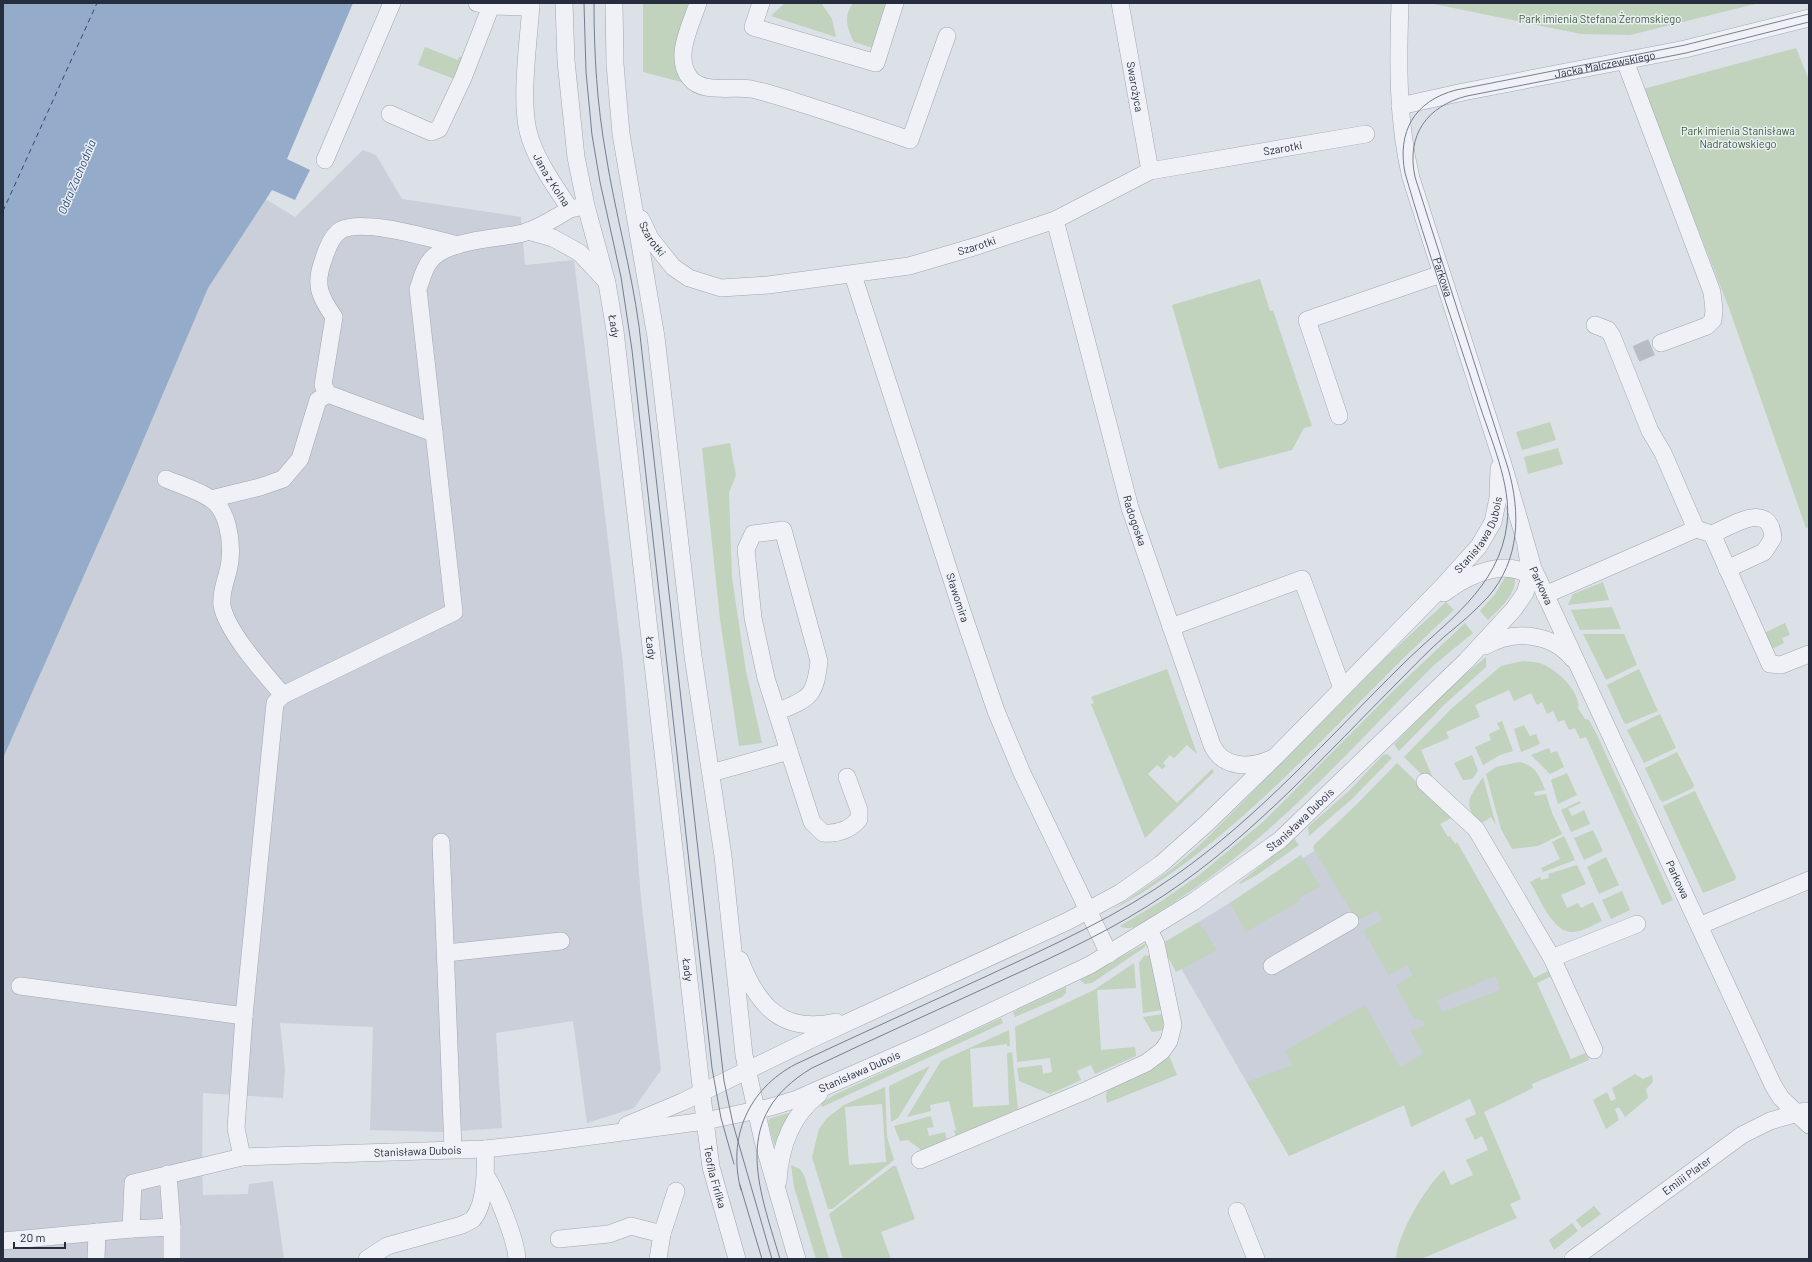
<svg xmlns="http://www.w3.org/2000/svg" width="1812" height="1262" font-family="Barlow,sans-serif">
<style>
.built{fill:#cacfda}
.green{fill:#c1d2bd;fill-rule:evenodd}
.water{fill:#94acca}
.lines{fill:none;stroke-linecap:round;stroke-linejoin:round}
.ferry{stroke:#2d4a75;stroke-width:1;stroke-dasharray:5 4;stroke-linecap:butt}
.minor-tunnel{stroke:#b7bcc5;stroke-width:17;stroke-dasharray:17 8;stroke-linecap:butt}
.minor-casing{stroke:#a1a7b1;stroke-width:18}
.minor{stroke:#eff1f6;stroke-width:17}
.tram{stroke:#757e92;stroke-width:1}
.labels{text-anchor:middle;stroke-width:3;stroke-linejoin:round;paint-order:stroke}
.park-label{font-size:11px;fill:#375b31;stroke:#ebeff5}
.street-label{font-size:11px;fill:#252d3f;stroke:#ebeff5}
.water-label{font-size:12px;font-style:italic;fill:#2d4a75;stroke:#ebeff5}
</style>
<rect width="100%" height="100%" fill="#dce0e7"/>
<path class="built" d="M 363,150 L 376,155 L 402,199 L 521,217 L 525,265 L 574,260 L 623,664 L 641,898 L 661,1070 L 634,1108 L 587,1123 L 573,1021 L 496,1033 L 502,1128 L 441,1132 L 370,1130 L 373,1027 L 280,1023 L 285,1070 L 283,1098 L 203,1093 L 202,1167 L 203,1195 L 248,1194 L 249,1184 L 273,1181 L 284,1259 L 3,1259 L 3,731 L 244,186 L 295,217 Z
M 1417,788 L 1549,1041 L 1289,1156 L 1166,942 Z"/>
<path class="green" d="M 643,3 L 688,3 L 676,50 L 685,83 L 643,72 Z
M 785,3 L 822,4 L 832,19 L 836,37 L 771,16 Z
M 853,3 L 887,3 L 873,48 L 854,42 C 847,29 843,16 853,3 Z
M 1429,3 L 1759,3 L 1630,35 L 1581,34 Z
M 425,47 L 458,60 L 459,57 L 464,56 L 457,80 L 418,65 Z
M 1796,48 L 1809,80 L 1809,527 L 1806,528 L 1729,308 L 1643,89 Z
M 1260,279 L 1270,311 L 1273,310 L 1312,426 L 1304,428 L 1292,450 L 1219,469 L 1172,305 Z
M 1550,422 L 1556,440 L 1522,450 L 1516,432 Z
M 730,443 L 736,475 L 729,493 L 732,578 L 746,671 L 762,743 L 739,746 L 720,619 L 702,448 Z
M 1558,448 L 1563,464 L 1528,474 L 1524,457 Z
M 1507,574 L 1515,578 C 1516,595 1499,609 1488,620 L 1480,611 L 1495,594 Z
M 1603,582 L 1609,600 L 1568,605 L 1573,594 Z
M 1446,602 L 1454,610 C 1342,712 1245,838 1111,911 L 1173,868 L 1203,842 L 1386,657 Z
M 1612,607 L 1621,629 L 1580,630 L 1571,610 Z
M 1465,623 L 1473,633 C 1458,646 1441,658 1427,672 C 1343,757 1265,846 1162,910 C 1152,917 1133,934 1120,926 L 1163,900 L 1199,875 L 1264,821 L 1395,689 Z
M 1785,623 L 1790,635 L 1782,638 L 1784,643 L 1770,650 L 1762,634 Z
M 1583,634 L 1624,634 L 1637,665 L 1606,680 Z
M 1486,657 L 1486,667 L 1444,705 L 1399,751 L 1394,744 C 1424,714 1453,683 1486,657 Z
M 1523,661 C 1529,662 1537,661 1542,664 C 1556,669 1581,692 1578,708 L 1585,719 L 1589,720 L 1597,735 L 1673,900 L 1662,905 L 1586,737 L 1580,739 L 1575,728 L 1569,730 L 1564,720 L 1558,722 L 1553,711 L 1547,714 L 1542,702 L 1537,705 L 1531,693 L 1514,701 L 1509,690 L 1475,705 L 1480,717 L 1446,732 L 1449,738 L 1421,750 L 1433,778 L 1428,781 L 1404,757 L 1451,709 L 1501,666 Z
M 1167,669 L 1197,754 L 1187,745 L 1174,758 L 1170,755 L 1163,763 L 1166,766 L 1162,769 L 1157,765 L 1148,774 L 1177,803 L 1212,769 L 1214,772 L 1145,838 L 1091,704 L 1094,703 L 1091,697 Z
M 1639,669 L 1658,711 L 1626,724 L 1624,723 L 1607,685 Z
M 1660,714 L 1676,748 L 1644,763 L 1627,730 Z
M 1502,721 L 1513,751 L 1500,755 L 1483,765 L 1475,747 L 1491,740 L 1489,734 L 1500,729 L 1497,723 Z
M 1524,725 L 1530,736 L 1536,734 L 1540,744 L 1521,752 L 1514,729 Z
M 1549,748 L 1551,753 L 1557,751 L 1564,767 L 1550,774 L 1531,755 Z
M 1677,752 L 1694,785 L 1693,788 L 1663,802 L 1660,800 L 1645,768 Z
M 1387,754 L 1392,758 L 1353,798 L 1309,836 L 1308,827 L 1350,790 L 1383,755 Z
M 1472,755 L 1478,771 L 1472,779 L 1463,780 L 1454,763 Z
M 1519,762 C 1535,765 1540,776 1545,790 L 1534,792 L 1535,796 L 1546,794 L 1552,813 L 1562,834 L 1538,846 L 1512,849 L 1501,829 L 1486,774 L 1496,767 Z
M 1397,763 L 1453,817 L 1440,824 L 1448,837 L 1450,836 L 1455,844 L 1457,842 L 1534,978 L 1548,971 L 1552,976 L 1537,983 L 1571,1059 L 1586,1053 L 1589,1060 L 1532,1084 L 1533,1088 L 1484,1112 L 1521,1199 L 1510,1204 L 1517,1218 L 1421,1259 L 1396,1259 C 1397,1235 1426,1186 1444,1170 L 1451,1185 L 1473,1175 L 1466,1160 L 1488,1150 L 1482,1136 L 1475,1140 L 1465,1119 L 1476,1114 L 1470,1099 L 1411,1127 L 1404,1105 L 1289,1156 L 1247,1082 L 1292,1065 L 1285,1051 L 1365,1005 L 1400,1067 L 1423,1054 L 1410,1030 L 1425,1026 L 1423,1020 L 1414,1019 L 1396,985 L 1413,975 L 1407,965 L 1389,975 L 1363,931 L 1382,920 L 1377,910 L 1357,921 L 1313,848 L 1315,844 L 1357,804 ZM 1495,976 L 1501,990 L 1442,1012 L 1437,1000 Z
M 1567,773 L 1577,795 L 1558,804 L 1551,780 Z
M 1483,777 L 1496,825 L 1491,817 L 1479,825 C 1463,802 1468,800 1483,777 Z
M 1695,791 L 1736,877 L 1735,880 L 1703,893 L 1663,806 Z
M 1580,801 L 1581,803 L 1568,809 L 1572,816 L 1584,810 L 1590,824 L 1571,832 L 1561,810 Z
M 1593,830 L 1603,851 L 1584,860 L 1574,838 Z
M 1564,836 L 1575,860 L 1543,872 L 1541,868 L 1560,859 L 1552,842 Z
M 1294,839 L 1299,845 L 1257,875 L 1240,884 L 1239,883 Z
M 1301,855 L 1320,886 L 1299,898 L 1300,901 L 1246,932 L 1230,903 Z
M 1606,857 L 1619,885 L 1599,894 L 1587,867 Z
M 1577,865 L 1586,884 L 1561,895 L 1567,908 L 1578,903 L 1581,908 L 1593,902 L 1602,921 C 1593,925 1580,933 1570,932 C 1552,930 1539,897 1530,882 L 1540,877 L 1541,880 L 1549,878 L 1548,874 Z
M 1622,891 L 1630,910 L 1611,919 L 1602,900 Z
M 1199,922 L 1217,950 L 1176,972 L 1161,944 Z
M 1146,943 L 1145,947 L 1092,983 L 1085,984 L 1080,980 Z
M 1151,955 L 1162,1010 L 1143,1013 L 1139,963 L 1144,956 Z
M 1134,963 L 1136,988 L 1097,990 L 1101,1050 L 1135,1047 L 1136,1056 L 1095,1074 L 1091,1065 L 1077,1071 L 1081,1080 L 1050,1094 L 1019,1081 L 1017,1068 L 1042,1065 L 1043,1074 L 1052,1072 L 1050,1058 L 1017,1062 L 1015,1027 L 1094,990 Z
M 1066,987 L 1066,993 L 1062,997 L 1015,1017 L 1013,1012 Z
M 1163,1014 L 1163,1030 L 1152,1032 L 1143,1017 Z
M 1001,1018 L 1003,1023 L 822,1107 L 821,1103 L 836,1094 Z
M 1009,1030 L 1010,1046 L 1007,1046 L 1007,1044 L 970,1049 L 973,1107 L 1009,1105 L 1007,1053 L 1012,1052 L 1018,1109 L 956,1137 L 954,1131 L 956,1130 L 949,1101 L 930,1105 L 931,1111 L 907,1117 L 941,1061 Z
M 1168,1053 L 1177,1075 L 1107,1103 L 1106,1096 L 1108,1087 Z
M 930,1066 L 898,1118 L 891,1122 L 889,1086 Z
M 1635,1074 L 1643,1079 L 1652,1075 L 1653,1082 L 1646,1089 L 1648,1098 L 1625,1117 L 1619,1107 L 1615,1109 L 1619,1120 L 1606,1129 L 1593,1100 L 1607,1092 L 1611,1101 L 1616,1099 L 1612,1088 Z
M 885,1087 L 887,1137 L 894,1160 L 832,1209 L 828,1209 L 812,1157 L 819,1129 L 827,1118 L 844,1105 ZM 882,1104 L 886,1162 L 849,1165 L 845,1107 Z
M 788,1113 L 790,1114 L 776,1145 L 774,1145 L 768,1121 L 771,1118 Z
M 931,1116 L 934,1127 L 927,1128 L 929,1136 L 945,1132 L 947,1140 L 921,1150 L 908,1140 L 900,1141 L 894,1126 Z
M 791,1165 L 800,1169 L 804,1175 L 829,1259 L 816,1259 L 794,1187 Z
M 893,1166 L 896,1166 L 915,1219 L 881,1232 L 891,1259 L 843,1259 L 829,1214 Z
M 1594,1206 L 1601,1214 L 1582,1228 L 1576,1220 Z
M 1572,1223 L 1578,1231 L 1554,1250 L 1549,1240 Z"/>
<path class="water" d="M 3,3 L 353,3 L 287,159 L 310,170 L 295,200 L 272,190 L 208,288 L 128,476 L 3,758 Z"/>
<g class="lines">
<path class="ferry" d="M 3,211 L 97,3"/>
<path class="minor-tunnel" d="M 1636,354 L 1661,343"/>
<g class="minor-casing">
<g id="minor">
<path d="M 477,3 L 491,6 L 531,7"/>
<path id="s1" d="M 531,3 C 529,40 520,96 528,131 C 535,159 554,185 570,209 L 580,207"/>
<path id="s2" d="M 564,3 L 566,61 L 576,157 L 586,206 L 607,283 L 615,331 L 705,1121 L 711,1167 L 737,1259"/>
<path d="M 614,3 L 615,64 L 621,134 L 656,337 L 693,656 L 723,856 L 744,1055 L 763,1141 L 797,1259"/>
<path d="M 698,3 C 691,25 673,57 690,78 C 702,94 733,86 751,89 C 770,93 790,100 809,106 C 843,117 876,128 910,140 L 947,36"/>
<path d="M 761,3 L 753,27 L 876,63 L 895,3"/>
<path id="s3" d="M 1120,3 L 1150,171"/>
<path id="s4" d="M 1400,3 C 1398,62 1397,120 1411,178 L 1502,461 L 1533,568 L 1773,1085 L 1781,1098 L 1809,1125"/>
<path d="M 1625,61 L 1712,292 L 1714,310 L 1713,320 L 1707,326 L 1661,343"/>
<path id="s5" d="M 1400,106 L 1463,92 L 1685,49 L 1809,18"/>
<path d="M 390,114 L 431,132 L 439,129 L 463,78 L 491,6"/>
<path d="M 325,160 L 392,3"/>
<path id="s6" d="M 641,219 L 650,238 L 665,257 L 673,267 L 689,278 L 721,288 L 768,285 L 909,266 L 977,246 L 1055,220 L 1150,171 L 1366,134"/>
<path id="s7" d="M 1055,220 L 1130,508 L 1212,745 C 1223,769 1250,768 1271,759"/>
<path d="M 528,231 L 553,238 L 580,253 L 605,280"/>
<path id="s8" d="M 853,275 L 963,614 L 996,711 L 1022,773 L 1109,954"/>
<path d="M 328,394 L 323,385 L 334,317 C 320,297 314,285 323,261 C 326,251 332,235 341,230 C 364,218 432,239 458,245"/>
<path d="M 1339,416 L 1307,320 L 1441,274"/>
<path d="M 166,479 C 180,485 198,490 211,499 C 228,510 232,541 230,560 C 229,575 220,590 222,605 C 226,631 265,674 283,695"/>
<path d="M 211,499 L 260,487 L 283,479 L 300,459 L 318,400 L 328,394 L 434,433"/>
<path d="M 1696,529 L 1712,534 L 1770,664 L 1781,665 L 1809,654"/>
<path d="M 1712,534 C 1732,526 1770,499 1773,538 L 1764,552 L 1727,569"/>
<path d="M 1444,593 C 1469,574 1511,554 1537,582"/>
<path d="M 1545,595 L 1696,529 L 1663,453 L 1650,431 L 1612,336 L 1608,330 L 1595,325"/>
<path d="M 1171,627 L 1302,579 L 1342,688"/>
<path d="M 1485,646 C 1513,630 1551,632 1573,659"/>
<path d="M 777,712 C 809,698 815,698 819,661 L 783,530 L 753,534 L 746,549 L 753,618 L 766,678 L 789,751"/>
<path d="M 711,773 L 789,751 L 812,822 L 823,833 C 837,834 850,830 859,819 L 859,810 L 847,777"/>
<path d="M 1425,782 L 1476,829 L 1552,958 L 1637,924"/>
<path d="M 441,842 L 453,1149"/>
<path d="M 1701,925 L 1809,880"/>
<path d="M 446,953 L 561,941"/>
<path d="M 1552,958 L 1594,1050"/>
<path d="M 740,960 C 758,1007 783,1034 836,1022"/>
<path d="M 1272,966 L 1350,921"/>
<path d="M 20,986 L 244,1016 L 275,703 L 283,695 L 454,612 L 418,289 C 421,281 424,268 430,261 C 447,239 498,239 523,233 C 540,228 555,218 570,209"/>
<path id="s9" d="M 627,1125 L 682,1102 L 816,1037 L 1068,921 L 1120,893 L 1161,864 L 1206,824 L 1275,757 L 1444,585 L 1479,546 L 1493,522 L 1498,498 L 1499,468"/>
<path d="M 242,1157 L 236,1128 L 244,1016"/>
<path d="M 920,1160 L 1085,1091 L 1146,1063 L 1162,1051 L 1169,1041 L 1173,1025 L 1156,944 L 1149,930"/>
<path id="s10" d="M 168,1174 L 172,1227 L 131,1229 L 133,1183 L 242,1157 L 485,1149 L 540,1143 L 705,1121 L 771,1107 L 797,1099 L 929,1041 L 1090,965 L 1193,902 L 1280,840 L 1466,661 L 1514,609 L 1525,593 L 1530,577 L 1530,570 L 1526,546"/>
<path d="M 486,1176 C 497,1192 516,1240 517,1259"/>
<path d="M 778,1181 C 780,1146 792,1115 819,1094"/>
<path d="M 1237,1211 L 1256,1259"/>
<path d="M 172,1227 L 172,1259"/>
<path d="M 559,1239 L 609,1234 L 631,1226 L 662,1234"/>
<path d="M 3,1241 L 131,1229"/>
<path d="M 96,1259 L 97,1232"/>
<path d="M 367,1259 L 387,1246 L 462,1225 C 465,1223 471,1221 473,1219 C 486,1204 486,1167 485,1149"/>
<path d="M 658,1259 L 662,1234 L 676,1191"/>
<path id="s11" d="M 1573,1259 L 1742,1135 L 1770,1121 L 1805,1111"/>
</g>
</g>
<use href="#minor" class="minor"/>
<path class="tram" d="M 584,3 L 586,72 L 592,135 L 600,182 L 621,277 L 632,350 L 712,1068 L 721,1118 L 734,1164
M 594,3 C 594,54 597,105 606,155 C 615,212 631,268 639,326 L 724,1081 L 733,1124 L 772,1259
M 740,1185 L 762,1259
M 741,1190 C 727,1138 748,1089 796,1064 C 860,1034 924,1005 989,975 C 1053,945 1118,916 1176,875 C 1260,816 1329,737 1402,665 C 1445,622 1499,589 1507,524 C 1512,485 1490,438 1478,400 C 1454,325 1427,250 1405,173 C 1397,132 1414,101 1456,90 L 1685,45 L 1809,14
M 780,1259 C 758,1185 730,1117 812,1068 C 877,1037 942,1008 1007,978 C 1062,953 1116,928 1166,894 C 1254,835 1325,755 1400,680 C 1415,665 1429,650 1445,636 C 1460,624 1475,611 1488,597 C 1520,560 1521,513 1508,468 L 1415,177 C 1406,135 1427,106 1467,96 L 1686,53 L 1809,22"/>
</g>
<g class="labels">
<g class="park-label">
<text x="1600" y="23">Park imienia Stefana Żeromskiego</text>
<text x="1738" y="135">Park imienia Stanisława<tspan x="1738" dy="13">Nadratowskiego</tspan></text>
</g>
<g class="street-label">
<text dy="4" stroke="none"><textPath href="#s5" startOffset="209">Jacka Malczewskiego</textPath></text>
<text dy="4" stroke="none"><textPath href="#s3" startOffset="85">Swarożyca</textPath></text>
<text dy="4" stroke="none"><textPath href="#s6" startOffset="695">Szarotki</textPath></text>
<text dy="4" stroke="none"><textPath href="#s1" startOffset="183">Jana z Kolna</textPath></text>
<text dy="4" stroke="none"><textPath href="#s6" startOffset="23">Szarotki</textPath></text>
<text dy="4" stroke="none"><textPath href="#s6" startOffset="371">Szarotki</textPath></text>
<text dy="4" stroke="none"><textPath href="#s4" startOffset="280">Parkowa</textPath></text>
<text dy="4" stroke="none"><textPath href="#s2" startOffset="328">Łady</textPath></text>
<text dy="4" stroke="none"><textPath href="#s7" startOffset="311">Radogoska</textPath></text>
<text dy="4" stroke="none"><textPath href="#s9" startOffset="1055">Stanisława Dubois</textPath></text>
<text dy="4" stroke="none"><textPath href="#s4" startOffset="604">Parkowa</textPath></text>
<text dy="4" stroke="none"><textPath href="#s8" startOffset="339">Sławomira</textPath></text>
<text dy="4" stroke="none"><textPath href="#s2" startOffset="652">Łady</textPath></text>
<text dy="4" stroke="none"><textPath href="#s10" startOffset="1390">Stanisława Dubois</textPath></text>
<text dy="4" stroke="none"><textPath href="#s4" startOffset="928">Parkowa</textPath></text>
<text dy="4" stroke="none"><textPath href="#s2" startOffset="976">Łady</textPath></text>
<text dy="4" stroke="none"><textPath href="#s10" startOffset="880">Stanisława Dubois</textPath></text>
<text dy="4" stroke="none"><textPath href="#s10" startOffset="428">Stanisława Dubois</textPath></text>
<text dy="4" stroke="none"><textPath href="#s11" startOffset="141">Emilii Plater</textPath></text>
<text dy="4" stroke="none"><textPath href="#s2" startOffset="1185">Teofila Firlika</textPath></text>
</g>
<g class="water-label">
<text transform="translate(77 177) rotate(-67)" y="4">Odra Zachodnia</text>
</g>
</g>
<rect width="1812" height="1262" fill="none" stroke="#252d3f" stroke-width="8"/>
<path d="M14 1242v6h51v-6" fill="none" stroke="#252d3f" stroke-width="2"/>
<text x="20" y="1242" font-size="12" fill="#252d3f" stroke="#ebeff5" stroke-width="3" paint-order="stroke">20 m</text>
</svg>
